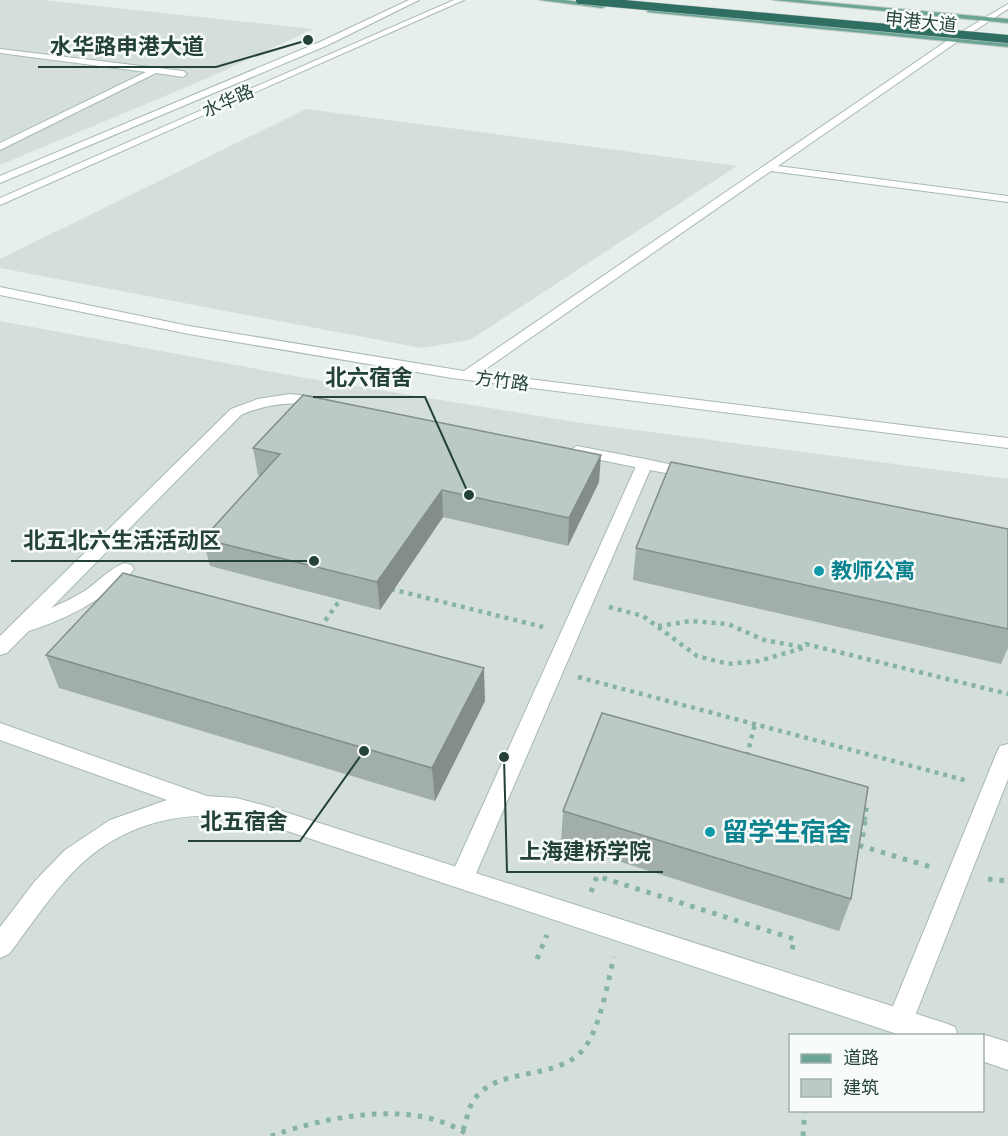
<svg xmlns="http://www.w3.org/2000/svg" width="1008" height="1136" font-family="'Public Sans','Noto Sans SC',sans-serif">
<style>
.built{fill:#d4dfda;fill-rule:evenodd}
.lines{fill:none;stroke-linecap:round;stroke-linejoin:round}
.service-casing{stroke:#a8b8b2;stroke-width:2}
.minor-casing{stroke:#a8b8b2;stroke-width:2}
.primary-casing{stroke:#c2cac8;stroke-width:2}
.path-far1{stroke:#86b3a5;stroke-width:4.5;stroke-dasharray:4 5;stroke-linecap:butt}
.path{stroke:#86b3a5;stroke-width:5;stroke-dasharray:4.5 7;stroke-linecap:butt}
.service{fill:#fff;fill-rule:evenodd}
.minor{fill:#fff;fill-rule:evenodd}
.primary{fill:#6aa596;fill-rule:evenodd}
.motorway-bridge-casing{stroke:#c2cac8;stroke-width:9;stroke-linecap:butt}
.motorway-bridge{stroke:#2f6f62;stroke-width:8}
.wall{fill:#a1aea9}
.shaded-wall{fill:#838d89}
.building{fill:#bbcac4;stroke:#838d89;stroke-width:1.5}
.culture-dot{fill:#0f9aa8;stroke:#f7fbf9;stroke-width:2}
.labels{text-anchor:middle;stroke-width:5;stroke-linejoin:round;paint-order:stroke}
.far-street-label{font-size:18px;fill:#24423a;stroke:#f7fbf9}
.culture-label{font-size:21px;font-weight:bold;fill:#0d838f;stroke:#f7fbf9;text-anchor:start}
.near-culture-label{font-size:26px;font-weight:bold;fill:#0d838f;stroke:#f7fbf9;text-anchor:start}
.leader{fill:none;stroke:#24423a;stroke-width:2}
.callout-dot{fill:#24423a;stroke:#f7fbf9;stroke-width:2}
.callout-label{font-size:22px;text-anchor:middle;font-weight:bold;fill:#24423a;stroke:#f7fbf9;stroke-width:5;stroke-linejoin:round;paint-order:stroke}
</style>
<rect width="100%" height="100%" fill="#e6efeb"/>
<path class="built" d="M 0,0 L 42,0 L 313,29 L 208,78 L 0,165 Z
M 306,109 L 737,166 L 470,340 L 421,348 L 0,268 L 0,259 Z
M 0,321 L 300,377 L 575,422 L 1008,479 L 1008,1136 L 0,1136 ZM 790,1036 L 982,1036 L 982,1110 L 790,1110 Z"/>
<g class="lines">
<g class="service-casing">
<path id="service" d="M 0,49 L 183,71 L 187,74 L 183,77 L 156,73 L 0,150 L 0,143 L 146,72 L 0,53 Z
M 645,459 L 697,470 L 699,473 L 691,478 L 650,470 L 474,878 L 470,885 L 462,888 L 454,885 L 450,878 L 637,464 Z
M 125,563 L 131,565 L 134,569 L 131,573 C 100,602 63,621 22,633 L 15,631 L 12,626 L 15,621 C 40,613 64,604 86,590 C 98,582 111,567 125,563 Z
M 1008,744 L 1008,779 L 913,1021 L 909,1030 L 900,1034 L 891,1030 L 887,1021 L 997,752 L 1000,746 Z"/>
</g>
<g class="minor-casing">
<path id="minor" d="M 409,0 L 419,0 L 328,45 L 0,183 L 0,176 L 322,41 Z
M 454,0 L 464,0 L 0,205 L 0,198 Z
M 1008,4 L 1008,9 L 957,42 L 778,166 L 1008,196 L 1008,202 L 771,171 L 480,373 L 1008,438 L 1008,448 L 452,378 L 189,334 L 0,295 L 0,287 L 189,326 L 464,371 L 951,38 Z
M 290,394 L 324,398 L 331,402 C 324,409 313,404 304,404 C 281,402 262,406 241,415 L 7,653 L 0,655 L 0,636 L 231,409 L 258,399 Z
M 577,446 L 645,459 L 653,464 L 645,469 L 571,454 L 569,451 Z
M 0,723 L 207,796 L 236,798 L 263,805 L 945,1023 L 955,1027 L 958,1036 L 903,1036 L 263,823 C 198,806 130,818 80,865 C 53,891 32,924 9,954 L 0,958 L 0,927 L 35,881 L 65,850 L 110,820 L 167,800 L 0,740 Z
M 982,1034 L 1008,1042 L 1008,1070 L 982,1061 L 982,1036 L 977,1036 Z"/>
</g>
<g class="primary-casing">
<path id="primary" d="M 540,0 L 565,0 L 606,6 L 602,8 Z
M 773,0 L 801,0 L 1008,19 L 1008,23 Z
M 650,8 L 1008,43 L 1008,47 L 647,12 Z"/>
</g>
<path class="path-far1" d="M 391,589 L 543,627
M 609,607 L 643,616 L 697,656 L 728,664 L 759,661 L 803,648 L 806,644 L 1008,694
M 658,626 L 691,621 L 728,624 L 764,640 L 802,647
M 320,628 L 342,597
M 578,677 L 968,781
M 747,756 L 755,724
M 861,803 L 867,805 L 864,823"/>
<path class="path" d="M 865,821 L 861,846 L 931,867
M 988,879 L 1008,881
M 591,892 L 597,876 L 794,939 L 791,956
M 537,959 L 547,935
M 463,1130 C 467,1120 468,1108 474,1100 C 497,1066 553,1081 581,1052 C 600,1032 607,984 614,957
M 271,1136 C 328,1116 416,1098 470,1136
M 803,1136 L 805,1110"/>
<use href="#service" class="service"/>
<use href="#minor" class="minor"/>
<use href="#primary" class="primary"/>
<g class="motorway-bridge-casing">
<path id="motorway-bridge" d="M 580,0 L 1008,39"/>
</g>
<use href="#motorway-bridge" class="motorway-bridge"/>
</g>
<path class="wall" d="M 253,448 L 599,482 L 568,546 L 443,517 L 380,610 L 210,566 L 203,539 L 261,476 L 258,475 Z
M 1008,529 L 1008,648 L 1001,664 L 633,580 L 636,548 Z
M 46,655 L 485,701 L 435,801 L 59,688 Z
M 563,811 L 851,899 L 839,931 L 561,843 Z"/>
<path class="shaded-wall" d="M 601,455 L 599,482 L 568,546 L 569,518 Z
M 442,490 L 443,517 L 380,610 L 377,582 Z
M 484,668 L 485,701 L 435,801 L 432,768 Z"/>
<path class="building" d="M 303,395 L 601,455 L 569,518 L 442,490 L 377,582 L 203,539 L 280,454 L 253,448 Z
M 671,462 L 1008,529 L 1008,629 L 636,548 Z
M 123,573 L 484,668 L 432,768 L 46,655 Z
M 602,713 L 868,787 L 851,899 L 563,811 Z"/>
<g class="culture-dot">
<circle cx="819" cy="571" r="6"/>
<circle cx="710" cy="832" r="6"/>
</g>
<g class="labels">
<g class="far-street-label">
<text transform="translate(921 22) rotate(6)" y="6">申港大道</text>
<text transform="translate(228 101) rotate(-24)" y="6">水华路</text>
<text transform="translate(502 381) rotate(7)" y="6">方竹路</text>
</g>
<g class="culture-label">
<text x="831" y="578">教师公寓</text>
</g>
<g class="near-culture-label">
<text x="722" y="841">留学生宿舍</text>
</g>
</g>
<path class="leader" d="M308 40L216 67H38M469 495L425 397H313M314 561L233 561H11M364 751L300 841H188M504 757L507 872H663"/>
<g class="callout-dot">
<circle cx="308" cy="40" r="6"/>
<circle cx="469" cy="495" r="6"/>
<circle cx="314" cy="561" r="6"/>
<circle cx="364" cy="751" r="6"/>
<circle cx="504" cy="757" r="6"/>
</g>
<g class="callout-label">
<text x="127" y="54">水华路申港大道</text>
<text x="369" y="385">北六宿舍</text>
<text x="122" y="548">北五北六生活活动区</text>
<text x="244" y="829">北五宿舍</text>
<text x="585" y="859">上海建桥学院</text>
</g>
<rect x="789" y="1034" width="195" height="78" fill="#f7fbf9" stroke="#a3b1ad" stroke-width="1.5"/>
<rect x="801" y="1054" width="30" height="9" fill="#6aa596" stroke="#a3b1ad" stroke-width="1.5"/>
<text x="843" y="1064" font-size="18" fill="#24423a">道路</text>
<rect x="801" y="1079" width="30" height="18" fill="#bbcac4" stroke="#a3b1ad" stroke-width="1.5"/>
<text x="843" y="1094" font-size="18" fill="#24423a">建筑</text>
</svg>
